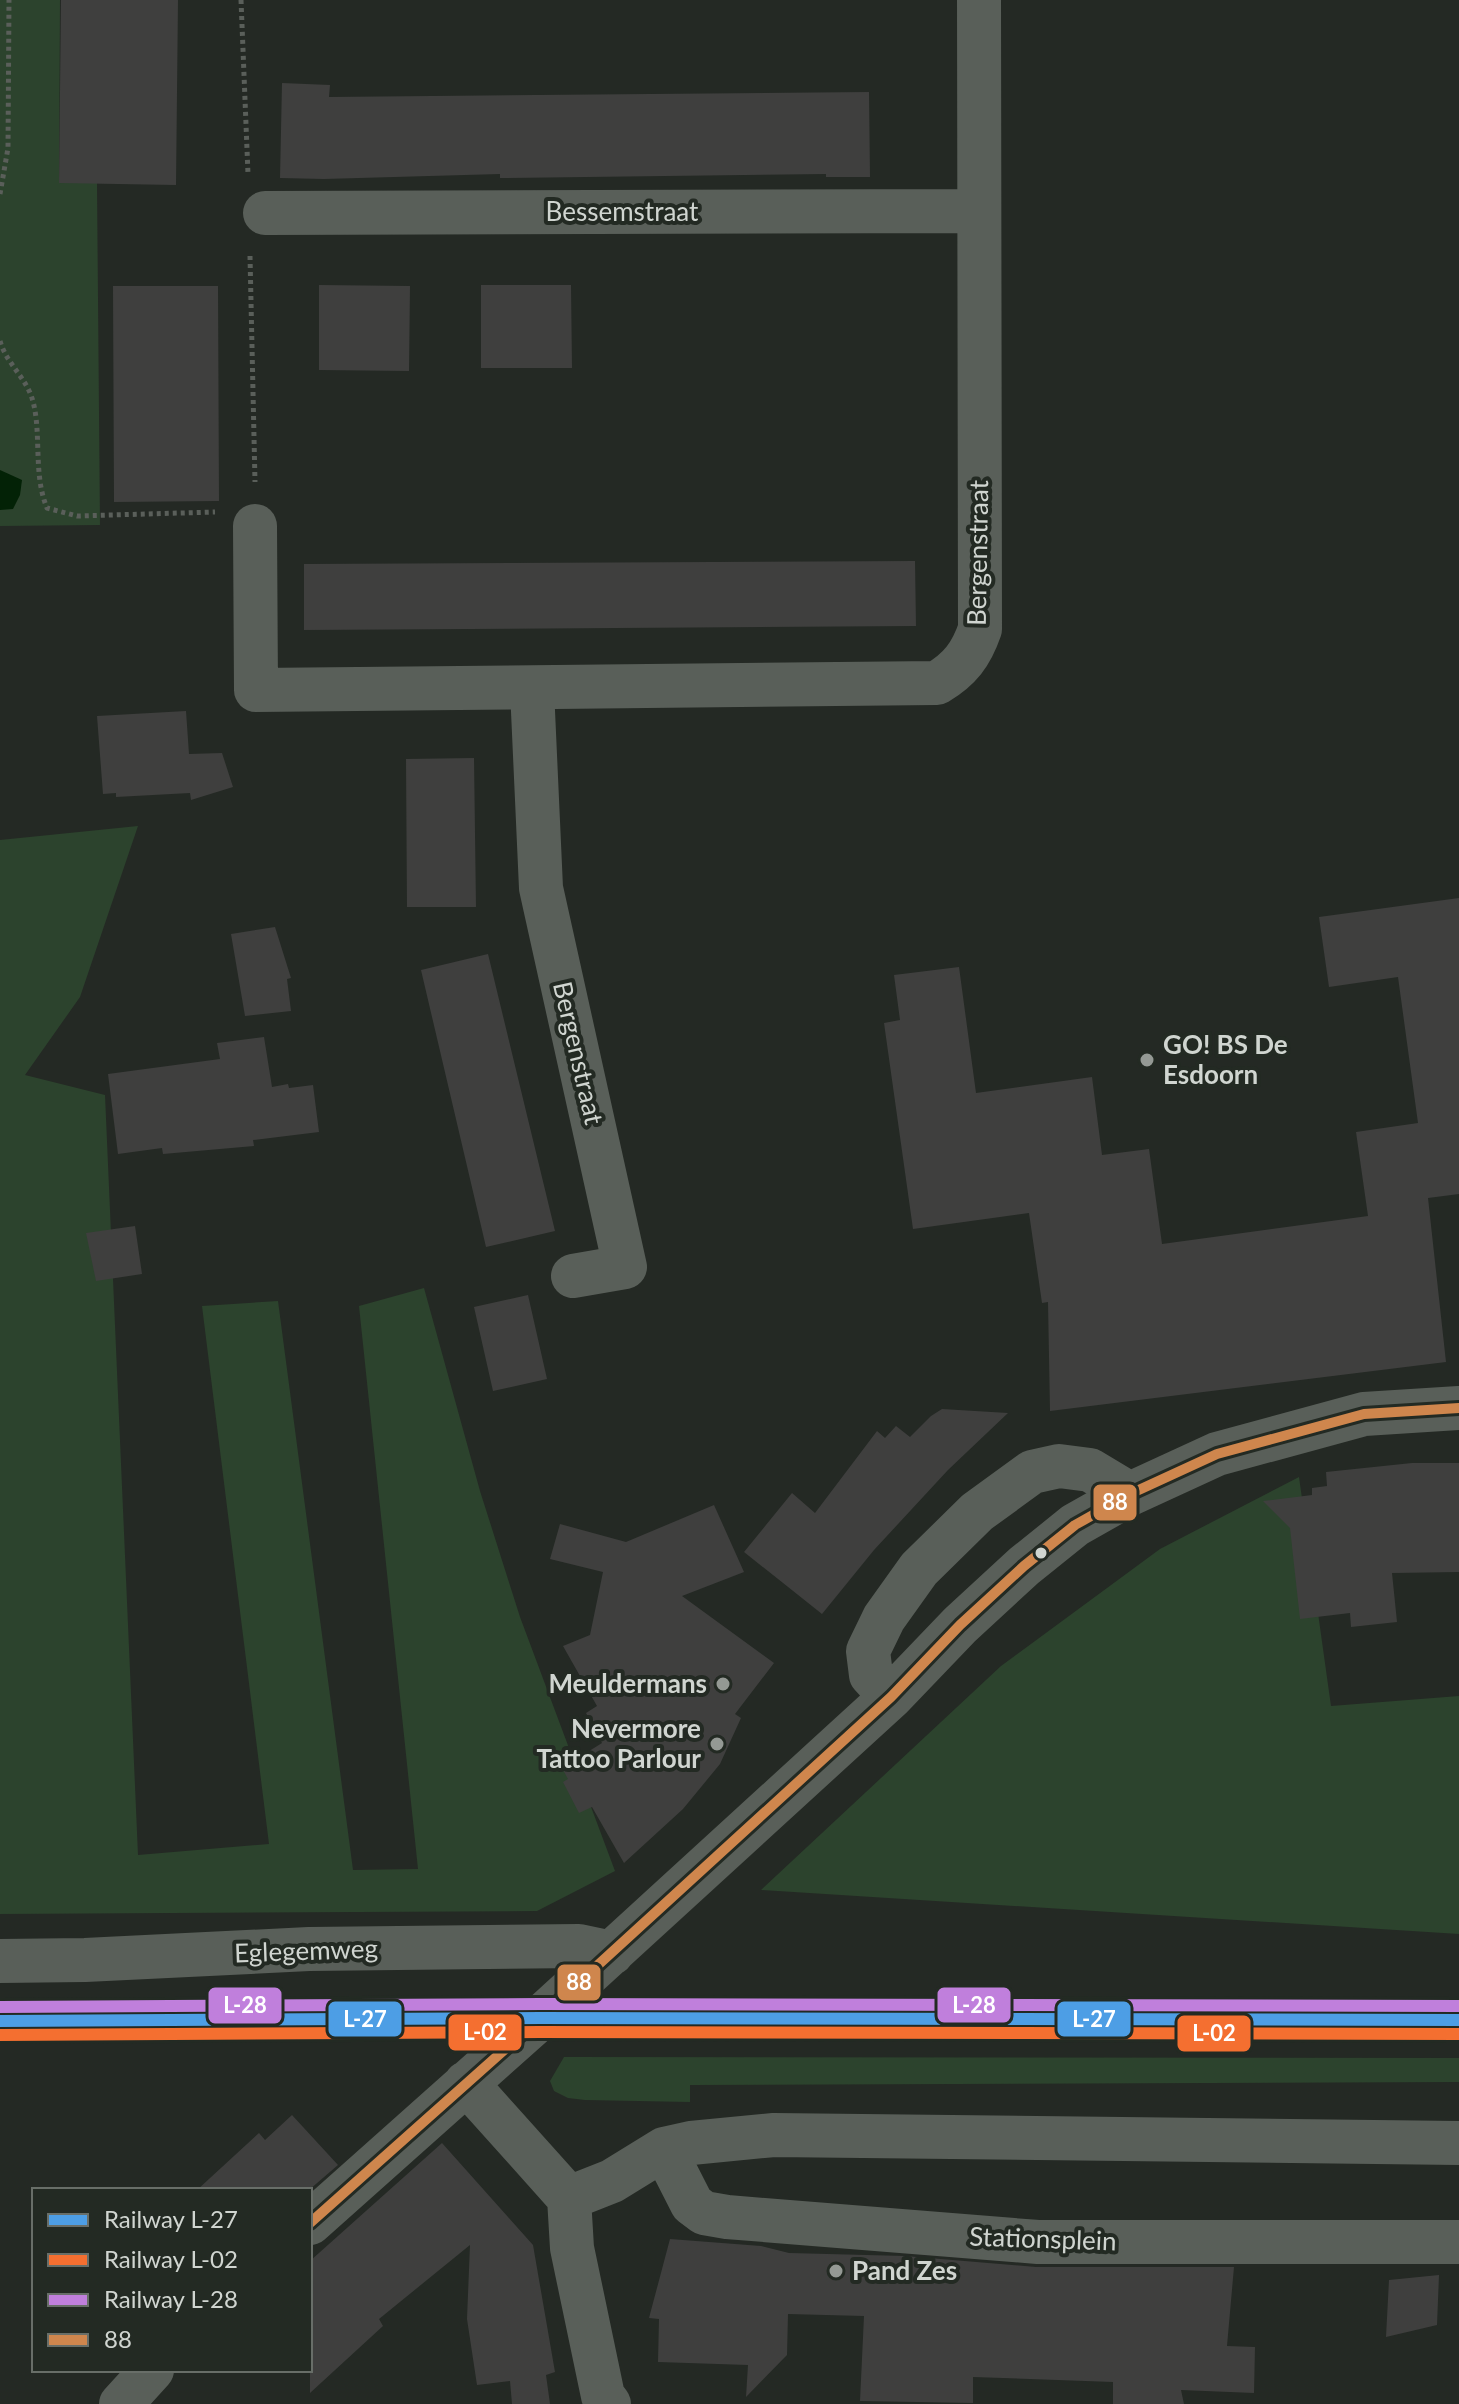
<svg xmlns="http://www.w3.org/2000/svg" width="1459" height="2404" font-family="Lato,sans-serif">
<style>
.green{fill:#2c432d}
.water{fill:#032206}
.building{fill:#3f3f3e}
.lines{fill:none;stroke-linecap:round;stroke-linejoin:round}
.path{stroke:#5a5f5a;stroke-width:5;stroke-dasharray:4 4;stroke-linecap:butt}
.minor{stroke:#595f59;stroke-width:44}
.bus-1-casing{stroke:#232a23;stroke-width:16}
.bus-1{stroke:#cf864d;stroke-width:10}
.rail-1-casing{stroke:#232a23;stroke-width:18}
.rail-2-casing{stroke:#232a23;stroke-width:18}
.rail-3-casing{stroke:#232a23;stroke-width:18}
.rail-1{stroke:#4d9ee5;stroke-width:12}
.rail-2{stroke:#f46f30;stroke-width:12}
.rail-3{stroke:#c07fdc;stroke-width:12}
.poi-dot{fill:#949994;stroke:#232a23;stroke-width:3}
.bus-dot{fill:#d0d5d0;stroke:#232a23;stroke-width:3}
.labels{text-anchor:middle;stroke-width:8;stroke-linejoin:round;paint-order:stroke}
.street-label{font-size:26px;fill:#d0d5d0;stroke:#232a23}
.poi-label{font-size:26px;font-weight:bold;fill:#d0d5d0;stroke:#232a23;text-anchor:start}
.line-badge{stroke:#232a23;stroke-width:3}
.badge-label{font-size:22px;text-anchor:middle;font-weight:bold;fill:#fff}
</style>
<rect width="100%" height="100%" fill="#242924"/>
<path class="green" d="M 0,0 L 60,0 L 59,183 L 97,183 L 100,525 L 0,526 Z
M 138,826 L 80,997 L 25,1075 L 105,1095 L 138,1855 L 269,1844 L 202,1306 L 278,1301 L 353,1870 L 418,1869 L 359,1306 L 424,1288 L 480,1491 L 520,1617 L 615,1871 L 537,1911 L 0,1914 L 0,840 Z
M 1299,1477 L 1331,1706 L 1459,1696 L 1459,1934 L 761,1890 L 1001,1666 L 1160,1549 Z
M 564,2057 L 1459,2058 L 1459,2082 L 690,2085 L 690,2102 L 585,2100 L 568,2098 L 554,2091 L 550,2081 Z"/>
<path class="water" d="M 0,470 L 22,480 L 20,495 L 13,509 L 0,510 Z"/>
<path class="building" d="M 61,0 L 178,0 L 176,185 L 59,183 Z
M 282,83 L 330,85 L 329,97 L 869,92 L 870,177 L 826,177 L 826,174 L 500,178 L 500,174 L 324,179 L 280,178 Z
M 319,285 L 410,286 L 409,371 L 319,370 Z
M 481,285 L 571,285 L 572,368 L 481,368 Z
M 113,286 L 218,286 L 219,501 L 114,502 Z
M 915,561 L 916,626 L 304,630 L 304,564 Z
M 186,711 L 189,754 L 222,753 L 233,787 L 191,800 L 190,793 L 116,797 L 116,793 L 103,794 L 97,716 Z
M 474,758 L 476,907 L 407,907 L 406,759 Z
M 1459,898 L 1459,1194 L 1428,1198 L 1446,1362 L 1050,1411 L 1048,1302 L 1042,1303 L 1029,1213 L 913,1229 L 884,1023 L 900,1020 L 894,975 L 959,967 L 976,1093 L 1092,1077 L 1102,1155 L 1149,1149 L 1162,1244 L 1368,1216 L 1356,1132 L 1418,1123 L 1398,977 L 1329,987 L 1319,917 Z
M 275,927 L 291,978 L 287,979 L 291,1011 L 245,1016 L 231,934 Z
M 488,954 L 555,1231 L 486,1247 L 421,970 Z
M 264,1037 L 272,1087 L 288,1084 L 289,1088 L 313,1085 L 319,1132 L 253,1140 L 254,1146 L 163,1154 L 162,1148 L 118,1154 L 108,1074 L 220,1059 L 217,1043 Z
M 135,1226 L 142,1274 L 96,1281 L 86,1233 Z
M 528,1295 L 547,1379 L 493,1391 L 474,1307 Z
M 942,1409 L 1008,1413 L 948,1470 L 874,1550 L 822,1614 L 744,1552 L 792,1493 L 815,1513 L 877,1431 L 885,1438 L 896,1426 L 910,1437 L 931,1416 Z
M 1412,1463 L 1459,1463 L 1459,1572 L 1392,1573 L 1397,1622 L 1351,1627 L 1350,1613 L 1300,1619 L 1290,1528 L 1263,1501 L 1312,1495 L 1312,1488 L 1327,1486 L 1326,1472 Z
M 714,1505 L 744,1572 L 682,1596 L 774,1663 L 735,1714 L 741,1718 L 720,1764 L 683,1809 L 624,1863 L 592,1807 L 579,1813 L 563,1782 L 568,1779 L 562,1768 L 602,1743 L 586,1713 L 597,1706 L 563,1646 L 590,1635 L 603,1572 L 550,1559 L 560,1524 L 626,1542 Z
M 292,2115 L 338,2165 L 309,2190 L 197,2190 L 259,2133 L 265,2140 Z
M 442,2143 L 533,2245 L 555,2372 L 546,2375 L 550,2404 L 512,2404 L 510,2381 L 477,2385 L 467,2319 L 470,2245 L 379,2319 L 383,2326 L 310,2393 L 310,2261 Z
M 670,2239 L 761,2246 L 789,2253 L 905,2256 L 1036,2267 L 1234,2267 L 1227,2346 L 1255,2347 L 1254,2393 L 1181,2390 L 1184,2404 L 1113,2404 L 1113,2382 L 973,2377 L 973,2403 L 860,2401 L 864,2316 L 788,2314 L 787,2355 L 746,2397 L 748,2365 L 658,2362 L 659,2319 L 649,2318 Z
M 1439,2275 L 1437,2325 L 1386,2337 L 1389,2280 Z"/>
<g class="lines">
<path class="path" d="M 241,0 L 248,174
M 0,194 L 8,148 L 9,0
M 250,256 L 255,482
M 0,341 C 6,362 23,375 31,395 C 43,429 32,472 47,508 L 77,516 L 215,512"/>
<path class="minor" d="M 265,213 L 979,211
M 255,526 L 256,690 L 937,683 C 960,669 971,655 980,629 L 979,0
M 532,689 L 541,888 L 625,1267 L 573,1276
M 891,1697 L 871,1675 L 868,1651 L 884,1618 L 919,1569 L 977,1512 L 1032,1472 L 1059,1466 L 1090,1470 L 1130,1494
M 0,1961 L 85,1960 L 309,1949 L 579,1946 L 612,1953
M 466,2083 L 569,2198
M 664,2149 L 692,2204 L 704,2213 L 727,2217 L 1038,2242 L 1459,2242
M 569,2198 L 612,2181 L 664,2149 L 691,2143 L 774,2135 L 1459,2143
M 569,2198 L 572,2248 L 603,2396 L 609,2404
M 310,2223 L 540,2018 L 891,1697 L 960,1625 L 1024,1566 L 1075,1525 L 1130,1494 L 1217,1454 L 1364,1414 L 1459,1408
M 121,2404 L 152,2370"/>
<g class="bus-1-casing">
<path id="bus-1" d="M 310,2223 L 540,2018 L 891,1697 L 960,1625 L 1024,1566 L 1075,1525 L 1130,1494 L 1217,1454 L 1364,1414 L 1459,1408"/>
</g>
<use href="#bus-1" class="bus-1"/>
<g class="rail-1-casing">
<path id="rail-1" d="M 0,2021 L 540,2018 L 1459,2020"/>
</g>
<g class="rail-2-casing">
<path id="rail-2" d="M 0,2035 L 540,2032 L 1459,2034"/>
</g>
<g class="rail-3-casing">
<path id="rail-3" d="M 0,2007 L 540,2004 L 1459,2006"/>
</g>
<use href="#rail-1" class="rail-1"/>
<use href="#rail-2" class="rail-2"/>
<use href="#rail-3" class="rail-3"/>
</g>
<g class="poi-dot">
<circle cx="1147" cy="1060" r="8"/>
<circle cx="723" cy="1684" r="8"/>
<circle cx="717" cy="1744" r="8"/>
<circle cx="836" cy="2271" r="8"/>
</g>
<circle class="bus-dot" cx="1041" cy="1553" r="7"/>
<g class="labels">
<g class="street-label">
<text x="622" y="221">Bessemstraat</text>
<text transform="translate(978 553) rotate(-89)" y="9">Bergenstraat</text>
<text transform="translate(578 1053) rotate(77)" y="9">Bergenstraat</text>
<text transform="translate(306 1951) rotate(-2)" y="9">Eglegemweg</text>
<text transform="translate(1043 2239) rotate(2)" y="9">Stationsplein</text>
</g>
<g class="poi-label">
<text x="1163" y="1054">GO! BS De<tspan x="1163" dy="30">Esdoorn</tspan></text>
<text x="707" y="1693" text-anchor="end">Meuldermans</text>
<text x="701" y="1738" text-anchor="end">Nevermore<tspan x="701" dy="30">Tattoo Parlour</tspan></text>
<text x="852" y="2280">Pand Zes</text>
</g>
</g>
<g class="line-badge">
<rect x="1092" y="1483" width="46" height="39" rx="8" fill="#cf864d"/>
<rect x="556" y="1963" width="46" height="39" rx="8" fill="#cf864d"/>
<rect x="936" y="1986" width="76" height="38" rx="8" fill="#c07fdc"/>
<rect x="207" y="1986" width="76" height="39" rx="8" fill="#c07fdc"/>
<rect x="327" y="2000" width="76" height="38" rx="8" fill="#4d9ee5"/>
<rect x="1056" y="2000" width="76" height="38" rx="8" fill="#4d9ee5"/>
<rect x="447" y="2013" width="76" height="39" rx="8" fill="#f46f30"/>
<rect x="1176" y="2014" width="76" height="39" rx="8" fill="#f46f30"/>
</g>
<g class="badge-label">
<text x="1115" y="1510">88</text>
<text x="579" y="1990">88</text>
<text x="974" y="2013">L-28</text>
<text x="245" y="2013">L-28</text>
<text x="365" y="2027">L-27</text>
<text x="1094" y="2027">L-27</text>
<text x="485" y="2040">L-02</text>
<text x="1214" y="2041">L-02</text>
</g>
<rect x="32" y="2188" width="280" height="184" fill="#232a23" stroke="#686e68" stroke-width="2"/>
<rect x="48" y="2214" width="40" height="12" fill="#4d9ee5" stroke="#686e68" stroke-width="2"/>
<text x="104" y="2228" font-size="24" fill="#d0d5d0">Railway L-27</text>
<rect x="48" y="2254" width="40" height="12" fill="#f46f30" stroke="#686e68" stroke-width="2"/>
<text x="104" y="2268" font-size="24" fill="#d0d5d0">Railway L-02</text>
<rect x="48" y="2294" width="40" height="12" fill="#c07fdc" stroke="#686e68" stroke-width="2"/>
<text x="104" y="2308" font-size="24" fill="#d0d5d0">Railway L-28</text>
<rect x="48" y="2334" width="40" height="12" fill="#cf864d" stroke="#686e68" stroke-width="2"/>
<text x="104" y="2348" font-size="24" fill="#d0d5d0">88</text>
</svg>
